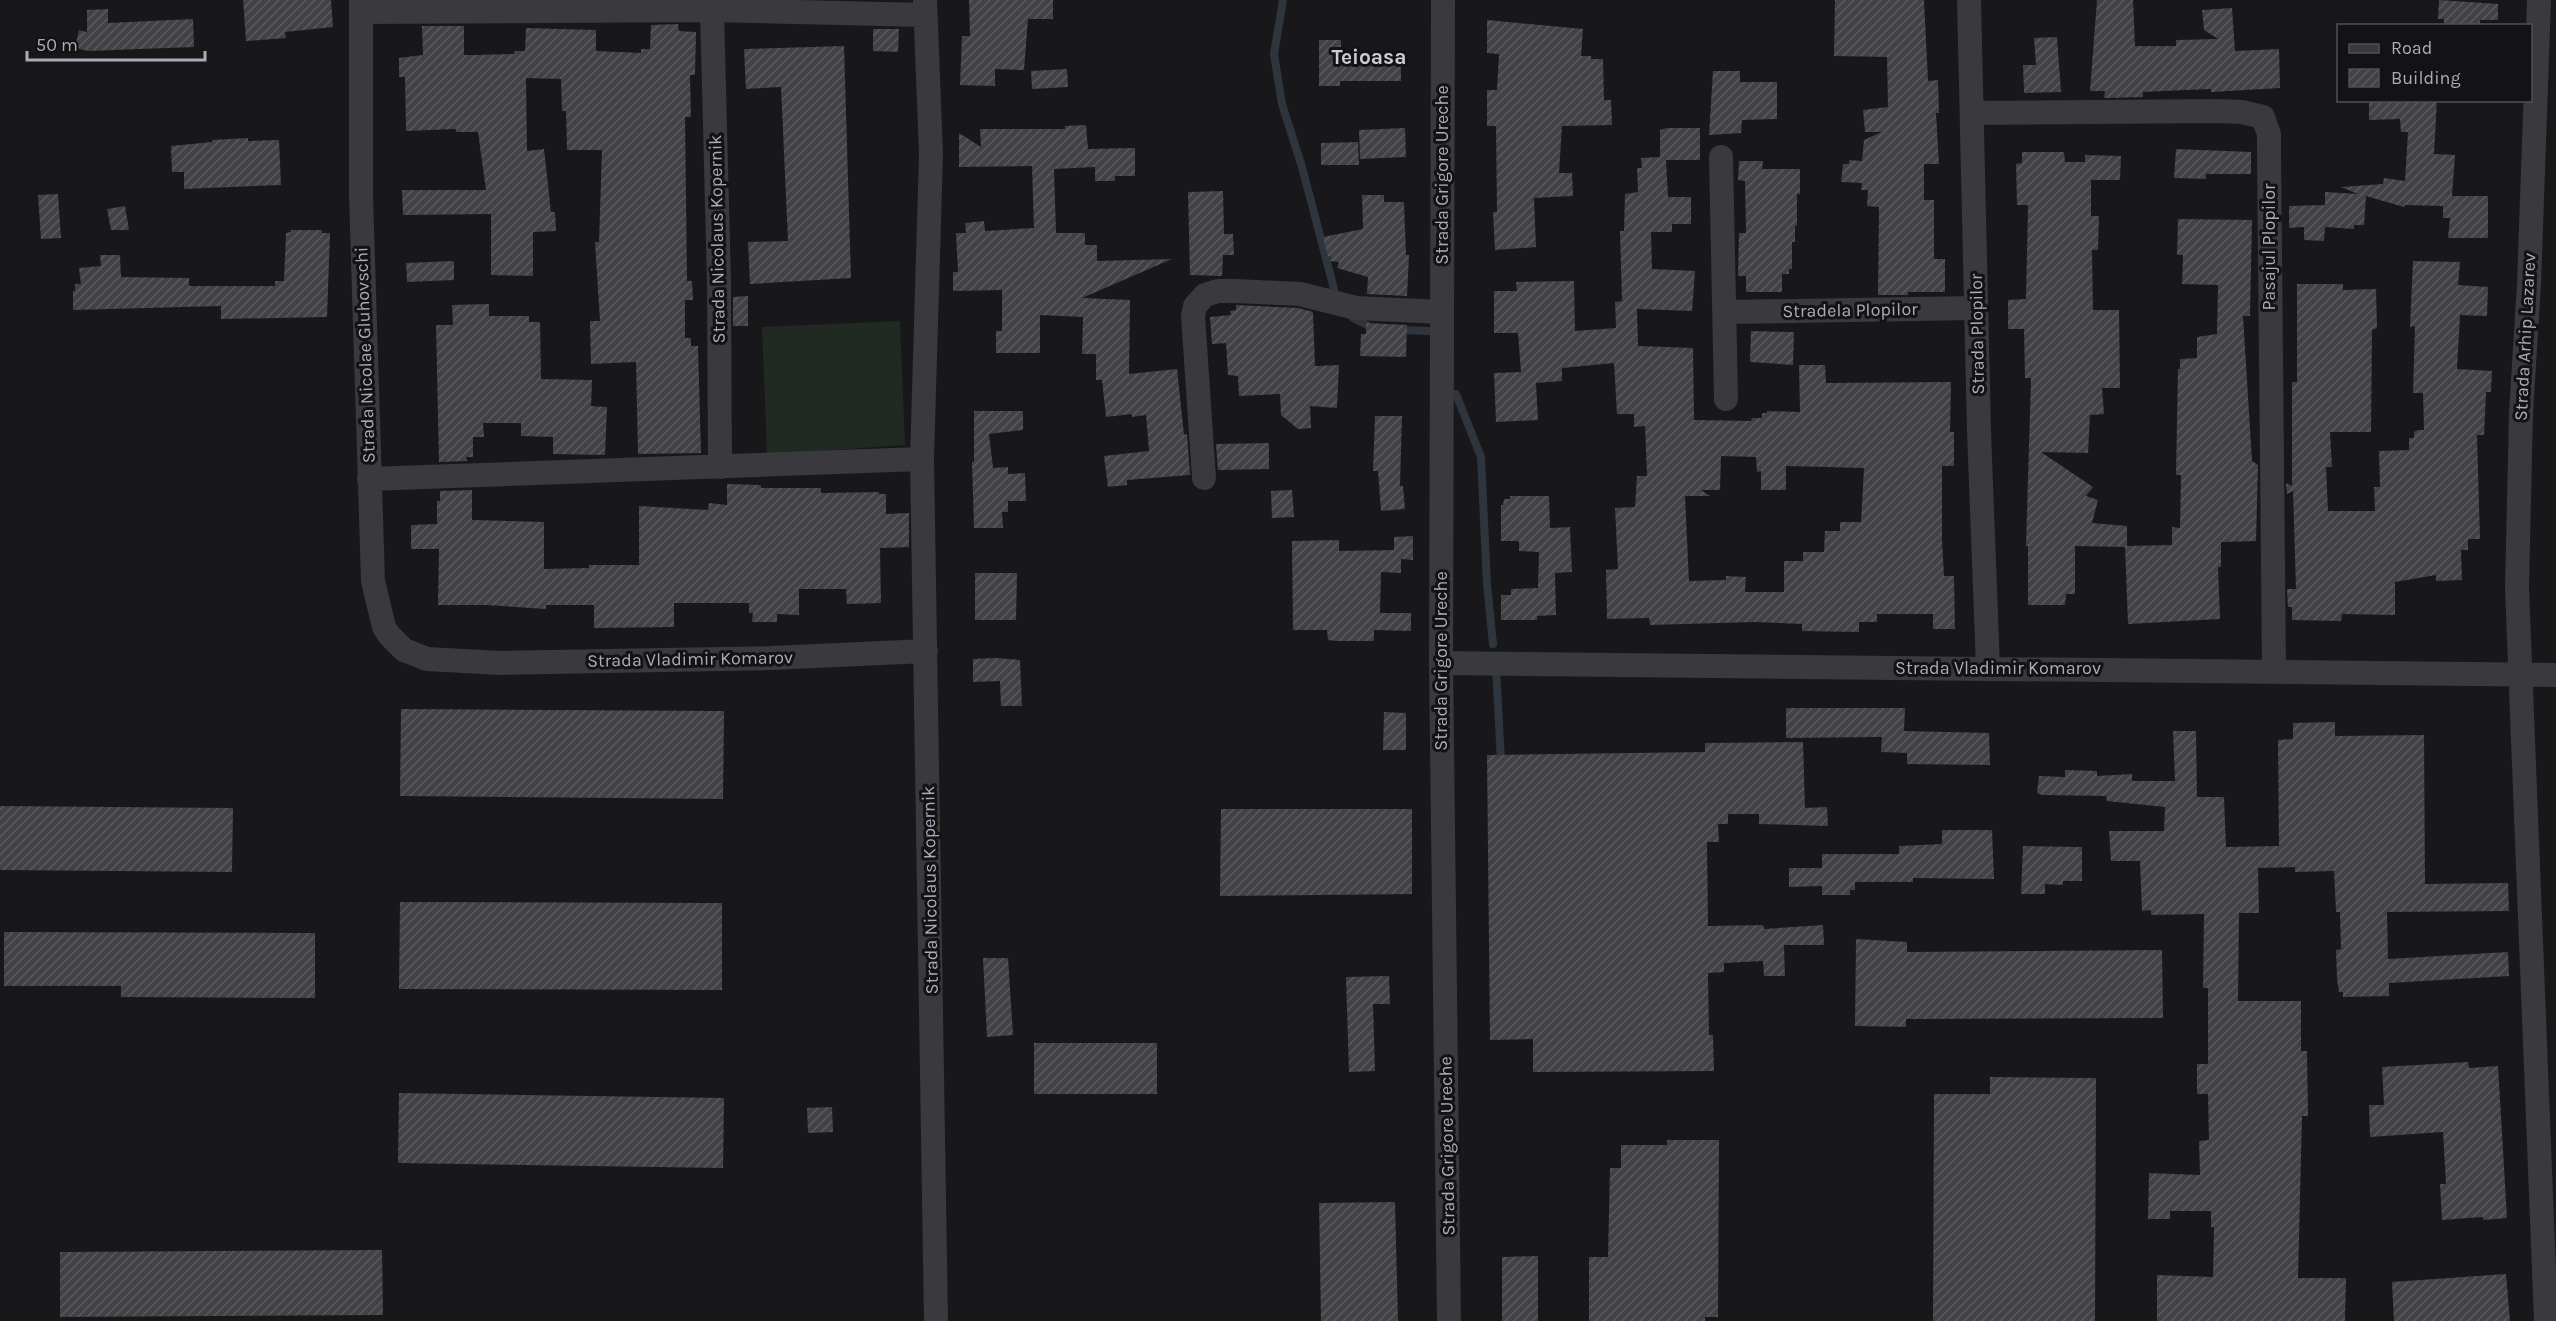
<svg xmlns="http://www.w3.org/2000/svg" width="2556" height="1321" font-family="Karla,sans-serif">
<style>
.pitch{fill:#212923}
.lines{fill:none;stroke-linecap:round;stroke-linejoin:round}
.stream{stroke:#2e353d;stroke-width:8}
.building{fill:url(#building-hatch);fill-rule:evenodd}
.minor{stroke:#39393e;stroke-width:24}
.labels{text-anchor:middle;stroke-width:6;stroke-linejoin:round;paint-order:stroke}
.street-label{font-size:18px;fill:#aaadb9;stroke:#131214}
.quarter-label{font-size:21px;font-weight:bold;fill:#cbcdd5;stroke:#131214}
</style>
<defs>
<pattern id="building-hatch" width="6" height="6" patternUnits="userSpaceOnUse" patternTransform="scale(1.5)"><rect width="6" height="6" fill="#424246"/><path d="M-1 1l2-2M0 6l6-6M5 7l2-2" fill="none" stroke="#5b5b5f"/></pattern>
</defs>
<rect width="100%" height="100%" fill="#181719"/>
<path class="pitch" d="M 900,321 L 905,445 L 767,455 L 762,327 Z"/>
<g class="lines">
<path class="stream" d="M 1283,0 L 1274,54 L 1282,104 L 1302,167 L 1334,289
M 1353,318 L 1373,328
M 1397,330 L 1431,331
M 1456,394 L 1481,457 L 1487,584 L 1493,644
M 1496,667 L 1501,762"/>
</g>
<path class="building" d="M 243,0 L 331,0 L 333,27 L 285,32 L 286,38 L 246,41 Z
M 969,0 L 1053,0 L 1053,19 L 1028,19 L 1024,70 L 995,69 L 995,86 L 960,85 L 962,36 L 970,36 Z
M 1835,0 L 1924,0 L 1928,81 L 1938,80 L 1939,113 L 1936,113 L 1939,164 L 1924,164 L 1924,200 L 1934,200 L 1934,259 L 1945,259 L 1945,292 L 1908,292 L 1908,295 L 1878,295 L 1879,207 L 1867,206 L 1868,190 L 1861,190 L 1862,183 L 1841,182 L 1843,164 L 1849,164 L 1849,160 L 1862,161 L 1864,140 L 1882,132 L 1865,132 L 1863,110 L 1888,107 L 1887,57 L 1834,56 Z
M 2097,0 L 2133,0 L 2135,46 L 2176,46 L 2176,40 L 2218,39 L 2204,30 L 2202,10 L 2232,8 L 2235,51 L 2279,49 L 2280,88 L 2211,92 L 2211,89 L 2162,91 L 2143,92 L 2143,97 L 2104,98 L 2105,91 L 2090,91 Z
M 2439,0 L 2498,4 L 2498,20 L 2480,20 L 2480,26 L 2444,26 L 2444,19 L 2438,19 Z
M 108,9 L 108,23 L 193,19 L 194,47 L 88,51 L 75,48 L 79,30 L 87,32 L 87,10 Z
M 1487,20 L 1583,29 L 1581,56 L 1591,56 L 1591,59 L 1603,59 L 1604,100 L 1611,100 L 1612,125 L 1562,126 L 1559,173 L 1572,173 L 1573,196 L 1534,198 L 1536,247 L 1495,250 L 1493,212 L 1497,212 L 1496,126 L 1487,126 L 1487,90 L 1497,90 L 1499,54 L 1487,53 Z
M 678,24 L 679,31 L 696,32 L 695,75 L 690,75 L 691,117 L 685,117 L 687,281 L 692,281 L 693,300 L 685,300 L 685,338 L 691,338 L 691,346 L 698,346 L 701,453 L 638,454 L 636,362 L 591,364 L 590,321 L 600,321 L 595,242 L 599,242 L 602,150 L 567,150 L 566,111 L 562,111 L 561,79 L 526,78 L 527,151 L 544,149 L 551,212 L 555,212 L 556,231 L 533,232 L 533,276 L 491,275 L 491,214 L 403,215 L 402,190 L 486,190 L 478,132 L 456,132 L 456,129 L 406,131 L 405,77 L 399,77 L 399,58 L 423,55 L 422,26 L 464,26 L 464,55 L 475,55 L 514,54 L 515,51 L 525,51 L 526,28 L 596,30 L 596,51 L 641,53 L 641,49 L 650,49 L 651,25 Z
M 873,29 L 899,29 L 898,52 L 873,51 Z
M 2057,37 L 2061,92 L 2024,93 L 2023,65 L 2036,65 L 2034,38 Z
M 1319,40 L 1341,40 L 1341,52 L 1401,53 L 1401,81 L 1340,81 L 1340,86 L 1319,86 Z
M 844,46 L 851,278 L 750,284 L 748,242 L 788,241 L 781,87 L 746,89 L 744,49 Z
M 1067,69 L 1068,87 L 1032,89 L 1031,71 Z
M 1713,71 L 1740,71 L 1740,82 L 1777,82 L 1777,119 L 1742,120 L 1741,133 L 1709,135 Z
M 2369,100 L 2437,100 L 2434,154 L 2455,155 L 2452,196 L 2488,196 L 2488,238 L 2448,238 L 2450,218 L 2443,218 L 2443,206 L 2405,205 L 2404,207 L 2366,196 L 2364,225 L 2354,225 L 2354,229 L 2325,227 L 2324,241 L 2304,240 L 2304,227 L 2289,228 L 2289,206 L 2325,205 L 2325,192 L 2358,194 L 2341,187 L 2383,184 L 2384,178 L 2405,181 L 2408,132 L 2401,132 L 2400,119 L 2369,120 Z
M 1086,125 L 1088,149 L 1135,148 L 1135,176 L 1115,176 L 1115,181 L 1095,181 L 1095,167 L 1054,169 L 1056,233 L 1085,233 L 1085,245 L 1097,245 L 1097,261 L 1172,259 L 1082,298 L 1130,300 L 1129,374 L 1177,369 L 1184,435 L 1187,434 L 1190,475 L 1127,480 L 1127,485 L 1108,487 L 1104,456 L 1149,451 L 1146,415 L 1132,417 L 1132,414 L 1106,417 L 1102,380 L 1096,380 L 1096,354 L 1082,354 L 1083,317 L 1040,315 L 1040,353 L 996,353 L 996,331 L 1002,331 L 1002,290 L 953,291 L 953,272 L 958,272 L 956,233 L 966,233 L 965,223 L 984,221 L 985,231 L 1034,228 L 1032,166 L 959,167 L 959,133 L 981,147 L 980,129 L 1065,129 L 1065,126 Z
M 1405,128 L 1406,157 L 1360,159 L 1359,130 Z
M 1667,128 L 1700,128 L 1700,160 L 1666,160 L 1668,197 L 1691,197 L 1691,224 L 1672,224 L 1672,232 L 1651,232 L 1652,269 L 1695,271 L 1692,311 L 1637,309 L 1638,346 L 1693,348 L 1694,420 L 1751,421 L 1752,418 L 1762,418 L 1762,413 L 1767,413 L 1767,411 L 1800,412 L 1799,365 L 1825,365 L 1826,383 L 1951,382 L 1950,432 L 1954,432 L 1954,466 L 1942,466 L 1942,540 L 1944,576 L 1954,576 L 1955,629 L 1933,629 L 1933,614 L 1877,614 L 1877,622 L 1859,622 L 1859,632 L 1802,631 L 1802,624 L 1754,622 L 1650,625 L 1649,618 L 1607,619 L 1606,570 L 1618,569 L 1615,508 L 1635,507 L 1637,476 L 1647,476 L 1645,426 L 1634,427 L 1634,414 L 1617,414 L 1614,363 L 1562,368 L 1562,381 L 1536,383 L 1538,420 L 1496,422 L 1494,373 L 1521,372 L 1518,333 L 1494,333 L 1494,291 L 1517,291 L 1516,282 L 1574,281 L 1575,331 L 1616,328 L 1615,302 L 1622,301 L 1620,231 L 1624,231 L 1625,194 L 1638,192 L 1637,168 L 1642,168 L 1641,158 L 1660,157 L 1660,130 ZM 1721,456 L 1756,457 L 1757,472 L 1761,471 L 1761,490 L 1786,490 L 1786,466 L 1864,468 L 1861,522 L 1840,522 L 1840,531 L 1825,531 L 1824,552 L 1803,552 L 1803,561 L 1784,561 L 1784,592 L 1745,592 L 1746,577 L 1726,576 L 1726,580 L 1689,581 L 1685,496 L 1710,496 L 1701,490 L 1720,490 Z
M 248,138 L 248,141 L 279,140 L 281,185 L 184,189 L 184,172 L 172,172 L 171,146 L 212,142 L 212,140 Z
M 1358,142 L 1359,165 L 1321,165 L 1321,143 Z
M 2176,149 L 2251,152 L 2251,174 L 2206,174 L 2206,179 L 2174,178 Z
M 2022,152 L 2064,152 L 2065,162 L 2085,162 L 2085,155 L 2121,156 L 2120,180 L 2091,180 L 2091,216 L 2099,216 L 2098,250 L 2092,250 L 2093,310 L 2119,310 L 2120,388 L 2102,388 L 2104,414 L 2090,415 L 2088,453 L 2041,452 L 2093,487 L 2086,496 L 2098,500 L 2092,523 L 2127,526 L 2127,546 L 2172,545 L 2172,527 L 2180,528 L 2181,475 L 2176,475 L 2178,369 L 2180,369 L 2180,359 L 2197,358 L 2197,337 L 2217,334 L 2218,285 L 2182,284 L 2183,255 L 2177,255 L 2178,219 L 2252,220 L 2250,316 L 2243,316 L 2252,461 L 2258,465 L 2256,541 L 2221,542 L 2221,567 L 2218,567 L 2220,619 L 2128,624 L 2125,547 L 2075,546 L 2075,594 L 2066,594 L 2065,605 L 2028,605 L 2028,546 L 2026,546 L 2031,378 L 2025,378 L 2024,329 L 2008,329 L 2008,300 L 2026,299 L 2028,205 L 2017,205 L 2016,164 L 2022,163 Z
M 1739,161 L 1763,161 L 1762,169 L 1800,169 L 1800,194 L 1797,194 L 1797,225 L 1795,226 L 1795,242 L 1792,242 L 1792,269 L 1789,269 L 1789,274 L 1782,274 L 1782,292 L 1746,292 L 1746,276 L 1738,276 L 1739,233 L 1746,233 L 1745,181 L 1738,180 Z
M 1223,191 L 1224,234 L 1233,234 L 1234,255 L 1223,255 L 1222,276 L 1190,275 L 1188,192 Z
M 58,194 L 61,238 L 41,239 L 38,195 Z
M 1362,195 L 1384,195 L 1384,202 L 1404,202 L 1406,255 L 1409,255 L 1407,296 L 1367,294 L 1368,277 L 1337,268 L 1339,262 L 1330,261 L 1331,257 L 1328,256 L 1323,237 L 1363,229 Z
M 125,206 L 129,230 L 111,230 L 107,209 Z
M 291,230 L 322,230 L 322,233 L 330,233 L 327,317 L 221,319 L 221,306 L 73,310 L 73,291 L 75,291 L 75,284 L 81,284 L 79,268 L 101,266 L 100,255 L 120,255 L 121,277 L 189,278 L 189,286 L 275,286 L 275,281 L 284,281 L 286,233 L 291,232 Z
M 454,261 L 454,280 L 407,282 L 406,263 Z
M 2413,261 L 2460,262 L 2458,285 L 2488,287 L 2487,316 L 2460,315 L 2457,369 L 2492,371 L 2491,392 L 2486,392 L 2484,435 L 2477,435 L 2480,539 L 2468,539 L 2468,550 L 2461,550 L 2462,580 L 2436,581 L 2436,575 L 2395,582 L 2395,615 L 2342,614 L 2341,621 L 2292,620 L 2292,607 L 2288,607 L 2287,589 L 2296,589 L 2293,491 L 2287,494 L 2286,483 L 2292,486 L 2292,382 L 2297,382 L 2297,284 L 2343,284 L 2343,290 L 2376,289 L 2377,328 L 2372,330 L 2371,432 L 2330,432 L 2332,467 L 2326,467 L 2328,511 L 2375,511 L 2374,487 L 2380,487 L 2379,451 L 2409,450 L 2409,438 L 2414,438 L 2414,432 L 2418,430 L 2424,430 L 2423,393 L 2413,393 L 2415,326 L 2410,327 Z
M 748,296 L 748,326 L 733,326 L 733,297 Z
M 489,304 L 489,316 L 529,316 L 529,322 L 540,322 L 541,379 L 592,380 L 591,406 L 607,407 L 605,455 L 553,454 L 553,437 L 521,436 L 521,423 L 483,423 L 484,437 L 473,437 L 473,457 L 466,457 L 467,461 L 439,462 L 436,325 L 453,325 L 452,305 Z
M 1236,305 L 1298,308 L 1313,312 L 1315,366 L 1339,365 L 1337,408 L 1310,406 L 1311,428 L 1298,429 L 1281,415 L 1280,394 L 1239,396 L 1238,376 L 1228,375 L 1226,343 L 1212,344 L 1210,317 L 1231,315 L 1230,311 L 1236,310 Z
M 1366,323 L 1407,325 L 1406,357 L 1360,356 L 1361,334 L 1366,334 Z
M 1751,331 L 1794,332 L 1793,365 L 1750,362 Z
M 974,411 L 1023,411 L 1023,430 L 989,434 L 993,468 L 1008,467 L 1008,474 L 1025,473 L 1026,501 L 1008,501 L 1008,512 L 1002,512 L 1003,528 L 974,528 L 972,462 L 974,462 Z
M 1375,416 L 1402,416 L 1400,486 L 1403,486 L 1405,509 L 1381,511 L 1378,471 L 1373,471 Z
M 1269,443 L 1269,469 L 1218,470 L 1216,444 Z
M 727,484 L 761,485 L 761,488 L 821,488 L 821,493 L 879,492 L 879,494 L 886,494 L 886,514 L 909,513 L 909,547 L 880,548 L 881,603 L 847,604 L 846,589 L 799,589 L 799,615 L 777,614 L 777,622 L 752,622 L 753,613 L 749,613 L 749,603 L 674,603 L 674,627 L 594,628 L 594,605 L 546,605 L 546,609 L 487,605 L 438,605 L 439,549 L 411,549 L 411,525 L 437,524 L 437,501 L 440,501 L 440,491 L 472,490 L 472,520 L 544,522 L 544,569 L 589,568 L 589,565 L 639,565 L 639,506 L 708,510 L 709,503 L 727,505 Z
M 1292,490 L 1294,517 L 1272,518 L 1271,491 Z
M 1510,496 L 1549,496 L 1550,528 L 1570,527 L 1572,572 L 1555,573 L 1556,615 L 1537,616 L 1537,620 L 1501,620 L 1501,595 L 1511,595 L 1511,589 L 1538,588 L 1539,552 L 1519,551 L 1519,541 L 1501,541 L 1501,505 L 1503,505 L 1504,499 L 1510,499 Z
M 1413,536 L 1413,560 L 1401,559 L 1401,573 L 1381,572 L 1380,613 L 1411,613 L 1411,631 L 1374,630 L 1374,641 L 1336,641 L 1328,640 L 1327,630 L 1293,630 L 1292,541 L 1339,540 L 1339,551 L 1394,550 L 1394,537 Z
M 975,573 L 1017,573 L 1016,620 L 975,620 Z
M 995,658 L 1020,660 L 1022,706 L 1001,706 L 1000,681 L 973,682 L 973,659 Z
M 1786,708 L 1905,708 L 1904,731 L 1989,733 L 1990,765 L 1907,764 L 1907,753 L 1881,752 L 1882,737 L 1786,738 Z
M 401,709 L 724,711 L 723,799 L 400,796 Z
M 1384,712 L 1406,713 L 1406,750 L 1383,750 Z
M 2335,722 L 2335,736 L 2424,735 L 2425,884 L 2508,883 L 2509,911 L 2387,912 L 2388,959 L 2508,952 L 2509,976 L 2389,983 L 2389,996 L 2343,997 L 2343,992 L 2339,992 L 2337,979 L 2336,950 L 2341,949 L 2340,912 L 2336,912 L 2334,871 L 2295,872 L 2295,867 L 2258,868 L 2259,913 L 2239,913 L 2238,1001 L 2301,1001 L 2301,1051 L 2307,1051 L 2308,1116 L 2302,1116 L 2298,1278 L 2346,1278 L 2345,1321 L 2157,1321 L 2157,1275 L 2213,1277 L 2214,1227 L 2211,1227 L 2211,1211 L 2170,1211 L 2170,1219 L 2148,1219 L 2149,1173 L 2200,1175 L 2199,1141 L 2209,1140 L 2208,1094 L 2197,1094 L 2197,1064 L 2208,1064 L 2208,988 L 2203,988 L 2204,914 L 2151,915 L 2151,910 L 2142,911 L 2140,861 L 2111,861 L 2109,831 L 2164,831 L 2165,807 L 2107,801 L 2106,796 L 2042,795 L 2037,793 L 2039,776 L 2065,777 L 2065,770 L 2097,771 L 2097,776 L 2132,774 L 2132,781 L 2175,781 L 2173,731 L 2196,731 L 2197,797 L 2224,797 L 2226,847 L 2279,846 L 2278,740 L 2293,739 L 2293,723 Z
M 1803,742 L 1805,808 L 1827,807 L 1828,826 L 1759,824 L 1759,814 L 1728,814 L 1728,824 L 1718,824 L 1719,842 L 1707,842 L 1708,926 L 1763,925 L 1764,929 L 1823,925 L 1824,945 L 1784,945 L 1785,976 L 1764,976 L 1763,961 L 1724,963 L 1724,972 L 1708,973 L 1709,1035 L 1713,1035 L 1714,1071 L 1533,1072 L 1533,1039 L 1490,1040 L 1487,755 L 1705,752 L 1705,743 Z
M 0,806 L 233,808 L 232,872 L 0,870 Z
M 1221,809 L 1412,809 L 1412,894 L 1220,896 Z
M 1942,830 L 1992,830 L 1994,879 L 1913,878 L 1913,882 L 1855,882 L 1855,890 L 1850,890 L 1850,895 L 1822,895 L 1822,886 L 1789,887 L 1789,868 L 1822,868 L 1822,854 L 1899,854 L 1899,846 L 1942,844 Z
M 2023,846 L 2082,847 L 2082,881 L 2063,881 L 2063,885 L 2045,884 L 2045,894 L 2021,894 Z
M 400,902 L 722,903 L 722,990 L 399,989 Z
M 4,932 L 315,933 L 315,998 L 121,997 L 121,986 L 4,986 Z
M 1856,939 L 1907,942 L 1907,952 L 2162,950 L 2163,1018 L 1906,1019 L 1906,1027 L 1855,1026 Z
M 983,958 L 1008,958 L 1013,1035 L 987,1037 Z
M 1389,976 L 1390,1004 L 1373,1004 L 1375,1071 L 1349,1072 L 1346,977 Z
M 1034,1043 L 1157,1043 L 1157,1094 L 1034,1094 Z
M 2468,1062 L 2469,1068 L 2498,1066 L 2507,1218 L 2483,1220 L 2483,1217 L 2442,1220 L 2440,1184 L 2446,1184 L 2443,1132 L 2370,1137 L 2369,1105 L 2384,1105 L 2382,1067 Z
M 1990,1077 L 2096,1078 L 2095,1321 L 1933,1321 L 1934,1094 L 1990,1094 Z
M 399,1093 L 724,1098 L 723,1168 L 398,1163 Z
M 832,1107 L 833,1132 L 808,1133 L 807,1108 Z
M 1667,1140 L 1719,1140 L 1718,1317 L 1705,1317 L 1705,1321 L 1589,1321 L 1589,1257 L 1608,1257 L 1610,1168 L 1621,1168 L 1621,1145 L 1667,1145 Z
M 1395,1202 L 1398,1321 L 1321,1321 L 1319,1203 Z
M 382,1250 L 383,1315 L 60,1317 L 60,1252 Z
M 1538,1256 L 1538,1321 L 1502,1321 L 1502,1257 Z
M 2506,1274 L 2510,1321 L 2394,1321 L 2392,1282 Z"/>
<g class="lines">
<path class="minor" d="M 361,0 L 361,196 L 373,581 L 384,627 L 389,635 L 404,650 L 427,659 L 500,663 L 771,658 L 926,651
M 925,0 L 931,154 L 922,459 L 936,1321
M 1443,0 L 1441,663 L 1449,1321
M 1969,0 L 1979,431 L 1988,668
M 2539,0 L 2529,284 L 2521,413 L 2517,588 L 2546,1321
M 712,10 L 719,282 L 720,467
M 361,12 L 712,10 L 925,15
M 1972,113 L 2217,111 L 2242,112 L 2263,117 L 2269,134 L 2269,149 L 2274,670
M 1721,157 L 1726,399
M 1725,312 L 1976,308
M 1204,478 L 1193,316 L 1195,306 L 1205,295 L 1218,291 L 1236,291 L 1300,294 L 1356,308 L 1441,312
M 369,479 L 922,459
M 1441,663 L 2556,675"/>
</g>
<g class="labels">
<g class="street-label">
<text transform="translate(1442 175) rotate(-90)" y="6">Strada Grigore Ureche</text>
<text transform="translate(717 239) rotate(-91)" y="6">Strada Nicolaus Kopernik</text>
<text transform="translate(2269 247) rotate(-90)" y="6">Pasajul Plopilor</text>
<text transform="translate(1850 310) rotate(-1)" y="6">Stradela Plopilor</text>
<text transform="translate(1977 334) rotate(-91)" y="6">Strada Plopilor</text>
<text transform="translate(2525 337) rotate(-87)" y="6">Strada Arhip Lazarev</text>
<text transform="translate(365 355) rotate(-92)" y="6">Strada Nicolae Gluhovschi</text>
<text transform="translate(690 659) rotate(-1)" y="6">Strada Vladimir Komarov</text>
<text transform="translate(1441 661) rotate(-90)" y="6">Strada Grigore Ureche</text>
<text x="1998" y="674">Strada Vladimir Komarov</text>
<text transform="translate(930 890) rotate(-91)" y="6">Strada Nicolaus Kopernik</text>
<text transform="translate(1447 1146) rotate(-91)" y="6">Strada Grigore Ureche</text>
</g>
<g class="quarter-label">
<text x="1369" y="64">Teioasa</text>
</g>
</g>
<rect x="2337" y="24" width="195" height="78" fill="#131214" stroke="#4f5056" stroke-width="1.5"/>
<rect x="2349" y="44" width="30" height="9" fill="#39393e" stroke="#4f5056" stroke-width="1.5"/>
<text x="2391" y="54" font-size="18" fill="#aaadb9">Road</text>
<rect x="2349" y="69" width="30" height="18" fill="url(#building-hatch)" stroke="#4f5056" stroke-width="1.5"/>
<text x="2391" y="84" font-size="18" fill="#aaadb9">Building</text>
<path d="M27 51v9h178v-9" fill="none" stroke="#aaadb9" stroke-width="3"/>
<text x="36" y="51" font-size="18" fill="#aaadb9" stroke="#131214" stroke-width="4.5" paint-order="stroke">50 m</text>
</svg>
